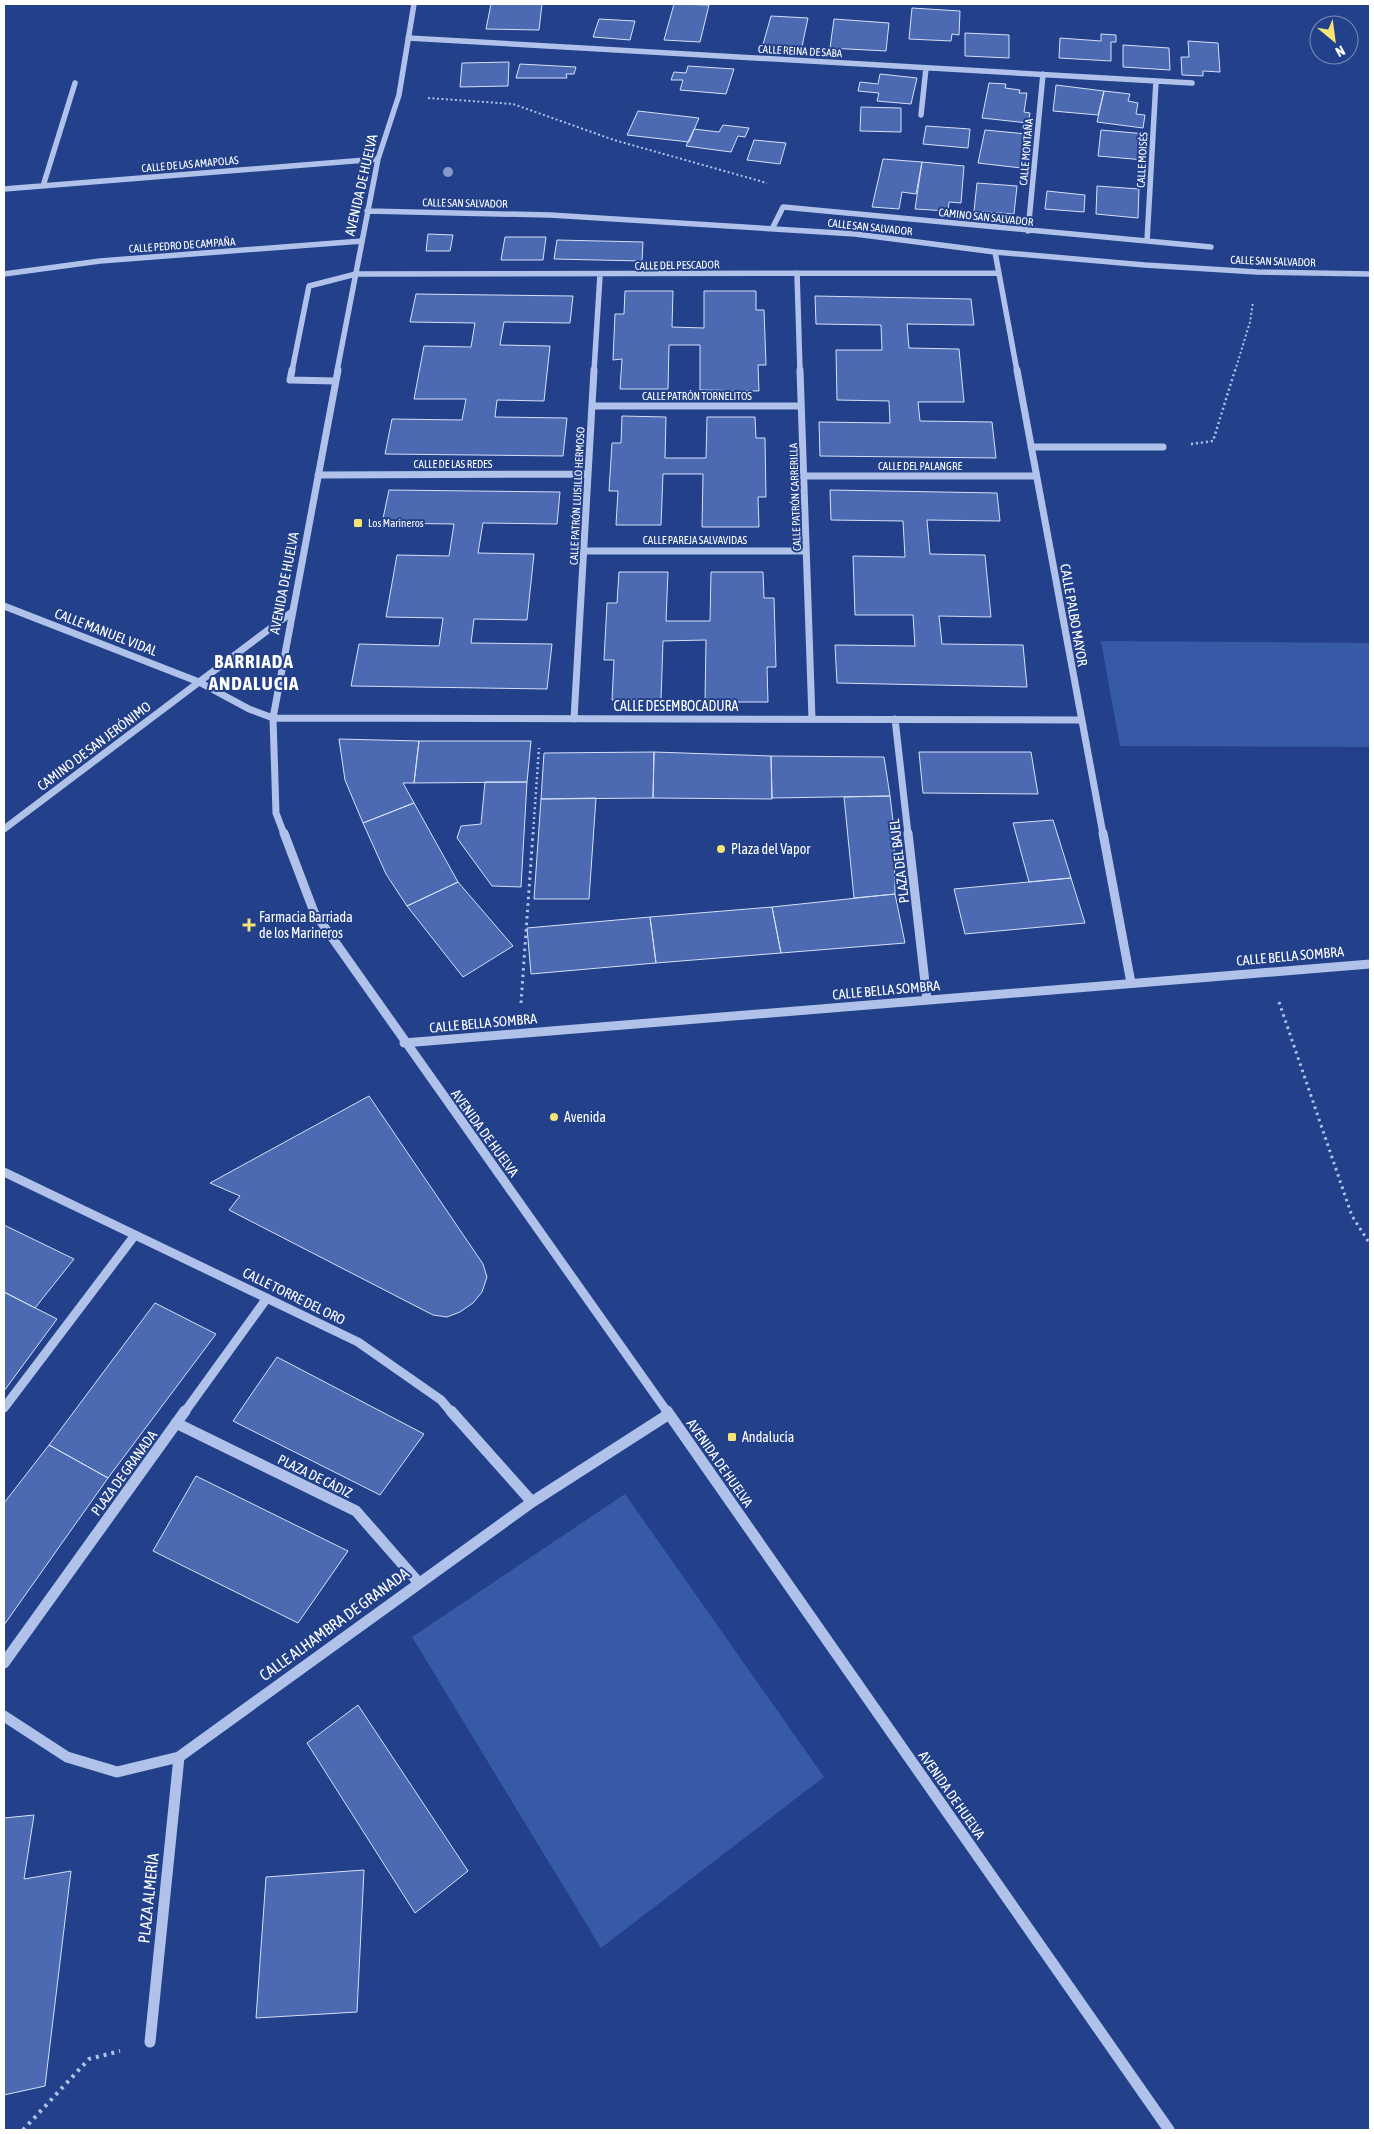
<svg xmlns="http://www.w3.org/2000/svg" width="1374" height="2134" font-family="'Asap Condensed',sans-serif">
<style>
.green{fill:#375aa7}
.building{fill:#4b6ab2;stroke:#d5e0f8}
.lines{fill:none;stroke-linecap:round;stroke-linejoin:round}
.path-far3{stroke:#b0c2ea;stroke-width:2;stroke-dasharray:2 2.5;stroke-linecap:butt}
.path-far2{stroke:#b0c2ea;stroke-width:2.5;stroke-dasharray:2 3;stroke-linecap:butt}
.path-far1{stroke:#b0c2ea;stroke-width:3;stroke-dasharray:2.5 4;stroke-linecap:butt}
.path{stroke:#b0c2ea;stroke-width:4;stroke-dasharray:3 5;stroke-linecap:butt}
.minor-far3{stroke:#b0c2ea;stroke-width:5.5}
.minor-far2{stroke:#b0c2ea;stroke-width:7}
.minor-far1{stroke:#b0c2ea;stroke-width:9}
.minor{stroke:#b0c2ea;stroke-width:11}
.tree{fill:#8598c6}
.poi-dot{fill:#f5e373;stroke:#23418a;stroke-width:2}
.labels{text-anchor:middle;stroke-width:4;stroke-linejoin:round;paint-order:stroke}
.far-street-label{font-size:11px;fill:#fff;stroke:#23418a}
.far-poi-label{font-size:11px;fill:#fff;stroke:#23418a;text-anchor:start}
.street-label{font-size:14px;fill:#fff;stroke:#23418a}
.poi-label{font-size:14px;fill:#fff;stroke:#23418a;text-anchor:start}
.near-street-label{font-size:16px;fill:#fff;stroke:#23418a}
.district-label{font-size:19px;font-weight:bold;letter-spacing:1px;fill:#fff;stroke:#23418a}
</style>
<rect width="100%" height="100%" fill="#23418a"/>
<path class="green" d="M 1101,641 L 1370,643 L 1370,747 L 1120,746 Z
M 625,1494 L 824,1777 L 601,1948 L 412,1637 Z"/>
<path class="building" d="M 491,4 L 542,4 L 539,30 L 486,29 Z
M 674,4 L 709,5 L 700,42 L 664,40 Z
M 912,8 L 960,11 L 959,35 L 952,34 L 951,41 L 909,39 Z
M 771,16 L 808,18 L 801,51 L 762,48 Z
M 599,19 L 635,21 L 630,40 L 593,37 Z
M 834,19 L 889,23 L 886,51 L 830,48 Z
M 965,33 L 1009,35 L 1009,58 L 965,56 Z
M 1101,34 L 1116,35 L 1116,42 L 1111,42 L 1111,61 L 1059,58 L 1060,38 L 1101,41 Z
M 1188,41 L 1218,43 L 1220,72 L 1203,71 L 1203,76 L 1182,75 L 1181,57 L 1189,57 Z
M 1123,45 L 1169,48 L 1170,70 L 1123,67 Z
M 509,62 L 508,86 L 460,87 L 462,63 Z
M 520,64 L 576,67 L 574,74 L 566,74 L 567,78 L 516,78 Z
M 688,66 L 734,69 L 726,94 L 680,90 L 683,80 L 671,80 L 674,72 L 686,73 Z
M 880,74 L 917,78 L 911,104 L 877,101 L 879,93 L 858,91 L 860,82 L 878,84 Z
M 989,83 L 1006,84 L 1005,88 L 1020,90 L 1019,93 L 1027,93 L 1024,112 L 1030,113 L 1028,123 L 982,118 Z
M 1056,85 L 1104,91 L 1098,115 L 1053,111 Z
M 1104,91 L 1130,94 L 1128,101 L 1138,103 L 1136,114 L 1145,115 L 1143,128 L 1097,122 Z
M 861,107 L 901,108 L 901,132 L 860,131 Z
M 638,111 L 699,118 L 689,142 L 627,135 Z
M 723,125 L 749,128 L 745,137 L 738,136 L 731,152 L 686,146 L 694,129 L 719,132 Z
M 926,126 L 970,129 L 968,148 L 923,144 Z
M 985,130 L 1027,134 L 1021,168 L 978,163 Z
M 1101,130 L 1146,134 L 1144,160 L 1098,156 Z
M 754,140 L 786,143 L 780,164 L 747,160 Z
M 883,159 L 922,162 L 916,194 L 902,192 L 899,209 L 872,207 Z
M 922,162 L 964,166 L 961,203 L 949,202 L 948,211 L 915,209 Z
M 977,183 L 1017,186 L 1014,214 L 974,211 Z
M 1097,186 L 1139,189 L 1138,218 L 1096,214 Z
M 1047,191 L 1085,195 L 1084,212 L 1045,209 Z
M 428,234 L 453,235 L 450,251 L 426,251 Z
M 505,237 L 546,237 L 543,260 L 501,260 Z
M 557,240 L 643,242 L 642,261 L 554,259 Z
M 625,291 L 673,291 L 672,327 L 704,328 L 704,291 L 756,291 L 756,310 L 764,310 L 766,365 L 758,365 L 759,391 L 700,390 L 700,345 L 669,345 L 668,389 L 620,389 L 622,359 L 613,360 L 615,314 L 624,314 Z
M 416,294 L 573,296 L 570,323 L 504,322 L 500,345 L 550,346 L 544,401 L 497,400 L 495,417 L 567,418 L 563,456 L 385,454 L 392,419 L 462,420 L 466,399 L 414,399 L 424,346 L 471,347 L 475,323 L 410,322 Z
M 815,296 L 971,299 L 974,325 L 907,324 L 909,348 L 959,349 L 964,402 L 918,402 L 920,421 L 992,422 L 996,458 L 820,456 L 819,422 L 890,423 L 889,401 L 837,400 L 836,350 L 882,350 L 881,325 L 816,324 Z
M 622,416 L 666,417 L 665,458 L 706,458 L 707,417 L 755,417 L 756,438 L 765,438 L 766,497 L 758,497 L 759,527 L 702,527 L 703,474 L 663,474 L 661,525 L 616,525 L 618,491 L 609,491 L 612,443 L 621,443 Z
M 389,490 L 560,492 L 557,524 L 483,523 L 478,553 L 534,554 L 527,620 L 474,619 L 471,643 L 552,644 L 547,689 L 351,686 L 359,644 L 439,646 L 443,618 L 386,617 L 397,555 L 449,556 L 454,524 L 382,523 Z
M 830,490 L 997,493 L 1000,521 L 927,520 L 930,554 L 985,555 L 991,617 L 939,616 L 942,644 L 1023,645 L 1027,687 L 837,683 L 835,645 L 915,646 L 913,615 L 855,615 L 853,556 L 905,557 L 903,521 L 831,520 Z
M 619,572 L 668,572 L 666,621 L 710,621 L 711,572 L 763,572 L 764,598 L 774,598 L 776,667 L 767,667 L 768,702 L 705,702 L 706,640 L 663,641 L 661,700 L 612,700 L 614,660 L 604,660 L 607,603 L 617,603 Z
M 339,739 L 419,741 L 414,783 L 403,783 L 414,803 L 363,823 L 345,780 Z
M 419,741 L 531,741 L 527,782 L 414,783 Z
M 654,752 L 653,798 L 541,799 L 544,753 Z
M 654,752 L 771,756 L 772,799 L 653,798 Z
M 919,752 L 1031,752 L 1038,794 L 923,793 Z
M 771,756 L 884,757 L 890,796 L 772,798 Z
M 485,782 L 527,782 L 521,887 L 492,886 L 457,838 L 461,826 L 481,824 Z
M 890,796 L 894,829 L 895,894 L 854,898 L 844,797 Z
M 596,798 L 589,899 L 534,899 L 541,799 Z
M 414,803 L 458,882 L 407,906 L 386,874 L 363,823 Z
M 1053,820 L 1071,878 L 1029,882 L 1013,823 Z
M 1071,878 L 1085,923 L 965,934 L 954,889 Z
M 458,882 L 513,946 L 463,977 L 407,906 Z
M 895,894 L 905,943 L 781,953 L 772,907 Z
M 772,907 L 781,953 L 656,963 L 650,917 Z
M 650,917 L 656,963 L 531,974 L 527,928 Z
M 369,1096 L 483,1264 L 487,1277 L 482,1292 L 473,1303 L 460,1312 L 447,1317 L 433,1315 L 229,1210 L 240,1196 L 210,1183 Z
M 4,1225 L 74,1259 L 35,1308 L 4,1292 Z
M 4,1292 L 57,1319 L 4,1391 Z
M 155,1303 L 216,1334 L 108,1478 L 49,1445 Z
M 277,1357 L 424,1434 L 380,1495 L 233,1421 Z
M 49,1445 L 108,1478 L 4,1625 L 4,1503 Z
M 196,1476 L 348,1551 L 298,1623 L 153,1551 Z
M 358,1705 L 468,1871 L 415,1913 L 307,1743 Z
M 34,1815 L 24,1879 L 71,1871 L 45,2086 L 4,2095 L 4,1818 Z
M 364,1870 L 357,2012 L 256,2018 L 266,1877 Z"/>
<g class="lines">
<path class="path-far3" d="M 428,98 L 513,104 L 614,140 L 767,183
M 1235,371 L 1250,322 L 1253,302"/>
<path class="path-far2" d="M 1191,444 L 1213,441 L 1235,370
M 533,834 L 539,748"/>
<path class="path-far1" d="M 1279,1002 L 1352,1216 L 1370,1244
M 521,1003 L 533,833"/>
<path class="path" d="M 23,2130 L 89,2059 L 120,2051"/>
<path class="minor-far3" d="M 408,38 L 1192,83
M 921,115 L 926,68
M 43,186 L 75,83
M 4,189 L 378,159
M 367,211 L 550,215 L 855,234 L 995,252 L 1145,265 L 1257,272 L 1370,274
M 772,229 L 783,207 L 1211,247
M 1028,231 L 1043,74
M 1147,241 L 1156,81
M 995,252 L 1017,371
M 797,273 L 800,371
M 4,274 L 100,261 L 362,241
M 292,371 L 309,286 L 356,274 L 998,273
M 337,371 L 378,159 L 399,95 L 414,4
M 594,371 L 600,275"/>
<path class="minor-far2" d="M 292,370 L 290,380 L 336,381
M 800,370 L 812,719
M 1017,370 L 1103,834
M 592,406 L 801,406
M 1031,447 L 1163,447
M 318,475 L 588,474
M 804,476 L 1036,476
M 584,551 L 806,551
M 4,606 L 199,682 L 249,709 L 273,718 L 1080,720
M 574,719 L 594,370
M 895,719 L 908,834
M 4,829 L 292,612
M 284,834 L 276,813 L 273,718 L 338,370"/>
<path class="minor-far1" d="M 284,833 L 314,912 L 668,1413
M 908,833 L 927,1000
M 1103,833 L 1131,983
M 404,1043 L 1370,964
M 4,1172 L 358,1342 L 441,1400 L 452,1413
M 4,1408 L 135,1235
M 184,1413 L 267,1298"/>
<path class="minor" d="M 451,1411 L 532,1502
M 667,1411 L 1169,2130
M 176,1423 L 356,1511 L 419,1583
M 4,1663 L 185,1411
M 4,1716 L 67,1757 L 117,1772 L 179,1757 L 532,1502 L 669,1414
M 150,2042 L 179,1757"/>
</g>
<g class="tree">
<circle cx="825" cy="52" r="4.5"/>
<circle cx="448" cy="172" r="5"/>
</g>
<g class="poi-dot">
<rect x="353" y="518" width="10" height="10" rx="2.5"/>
<circle cx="721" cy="849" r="5"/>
<path d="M246.5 917.5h5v5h5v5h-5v5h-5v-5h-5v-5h5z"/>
<circle cx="554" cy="1117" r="5"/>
<rect x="727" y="1432" width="10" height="10" rx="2.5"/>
</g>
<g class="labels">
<g class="far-street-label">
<text transform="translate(800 51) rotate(3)" y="4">CALLE REINA DE SABA</text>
<text transform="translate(1026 152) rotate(-85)" y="4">CALLE MONTAÑA</text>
<text transform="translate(1142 160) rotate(-87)" y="4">CALLE MOISÉS</text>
<text transform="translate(190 164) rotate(-5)" y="4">CALLE DE LAS AMAPOLAS</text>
<text transform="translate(465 203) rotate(1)" y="4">CALLE SAN SALVADOR</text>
<text transform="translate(986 217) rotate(6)" y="4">CAMINO SAN SALVADOR</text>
<text transform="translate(870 227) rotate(6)" y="4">CALLE SAN SALVADOR</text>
<text transform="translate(182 245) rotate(-4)" y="4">CALLE PEDRO DE CAMPAÑA</text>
<text transform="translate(1273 261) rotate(2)" y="4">CALLE SAN SALVADOR</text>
<text transform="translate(677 265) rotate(-1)" y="4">CALLE DEL PESCADOR</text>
<text x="697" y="400">CALLE PATRÓN TORNELITOS</text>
<text x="453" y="468">CALLE DE LAS REDES</text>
<text x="920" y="470">CALLE DEL PALANGRE</text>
<text transform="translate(577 496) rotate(-87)" y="4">CALLE PATRÓN LUISILLO HERMOSO</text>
<text transform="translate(795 497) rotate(-92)" y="4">CALLE PATRÓN CARRERILLA</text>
<text x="695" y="544">CALLE PAREJA SALVAVIDAS</text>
</g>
<g class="far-poi-label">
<text x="368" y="527">Los Marineros</text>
</g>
<g class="street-label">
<text transform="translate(361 185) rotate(-77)" y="5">AVENIDA DE HUELVA</text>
<text transform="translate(284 583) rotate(-79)" y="5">AVENIDA DE HUELVA</text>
<text transform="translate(1074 615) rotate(80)" y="5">CALLE PALBO MAYOR</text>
<text transform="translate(106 632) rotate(21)" y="5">CALLE MANUEL VIDAL</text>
<text x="676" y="711">CALLE DESEMBOCADURA</text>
<text transform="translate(94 746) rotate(-37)" y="5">CAMINO DE SAN JERÓNIMO</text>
<text transform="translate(899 861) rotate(-97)" y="5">PLAZA DEL BAJEL</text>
<text transform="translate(1290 956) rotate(-5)" y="5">CALLE BELLA SOMBRA</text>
<text transform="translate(886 990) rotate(-5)" y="5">CALLE BELLA SOMBRA</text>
<text transform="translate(483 1023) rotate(-5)" y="5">CALLE BELLA SOMBRA</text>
<text transform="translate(485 1133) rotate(54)" y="5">AVENIDA DE HUELVA</text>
<text transform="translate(294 1296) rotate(26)" y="5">CALLE TORRE DEL ORO</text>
<text transform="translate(720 1463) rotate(55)" y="5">AVENIDA DE HUELVA</text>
<text transform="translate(124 1473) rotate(-54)" y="5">PLAZA DE GRANADA</text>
<text transform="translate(315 1476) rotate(26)" y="5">PLAZA DE CÁDIZ</text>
<text transform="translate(952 1795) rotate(55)" y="5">AVENIDA DE HUELVA</text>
</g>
<g class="poi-label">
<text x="731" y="854">Plaza del Vapor</text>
<text x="259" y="922">Farmacia Barriada<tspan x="259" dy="16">de los Marineros</tspan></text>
<text x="564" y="1122">Avenida</text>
<text x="742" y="1442">Andalucía</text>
</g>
<g class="near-street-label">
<text transform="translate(334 1624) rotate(-36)" y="6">CALLE ALHAMBRA DE GRANADA</text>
<text transform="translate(148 1898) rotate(-84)" y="6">PLAZA ALMERÍA</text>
</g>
<g class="district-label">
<text x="254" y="668">BARRIADA<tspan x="254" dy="22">ANDALUCIA</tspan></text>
</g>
</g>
<rect width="1374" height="2134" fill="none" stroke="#ffffff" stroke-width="10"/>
<g transform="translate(1334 40) rotate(151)"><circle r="24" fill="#23418a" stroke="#7b8db9"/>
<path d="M0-4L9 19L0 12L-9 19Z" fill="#f5e373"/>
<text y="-8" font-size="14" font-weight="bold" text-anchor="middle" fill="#ffffff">N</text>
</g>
</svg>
